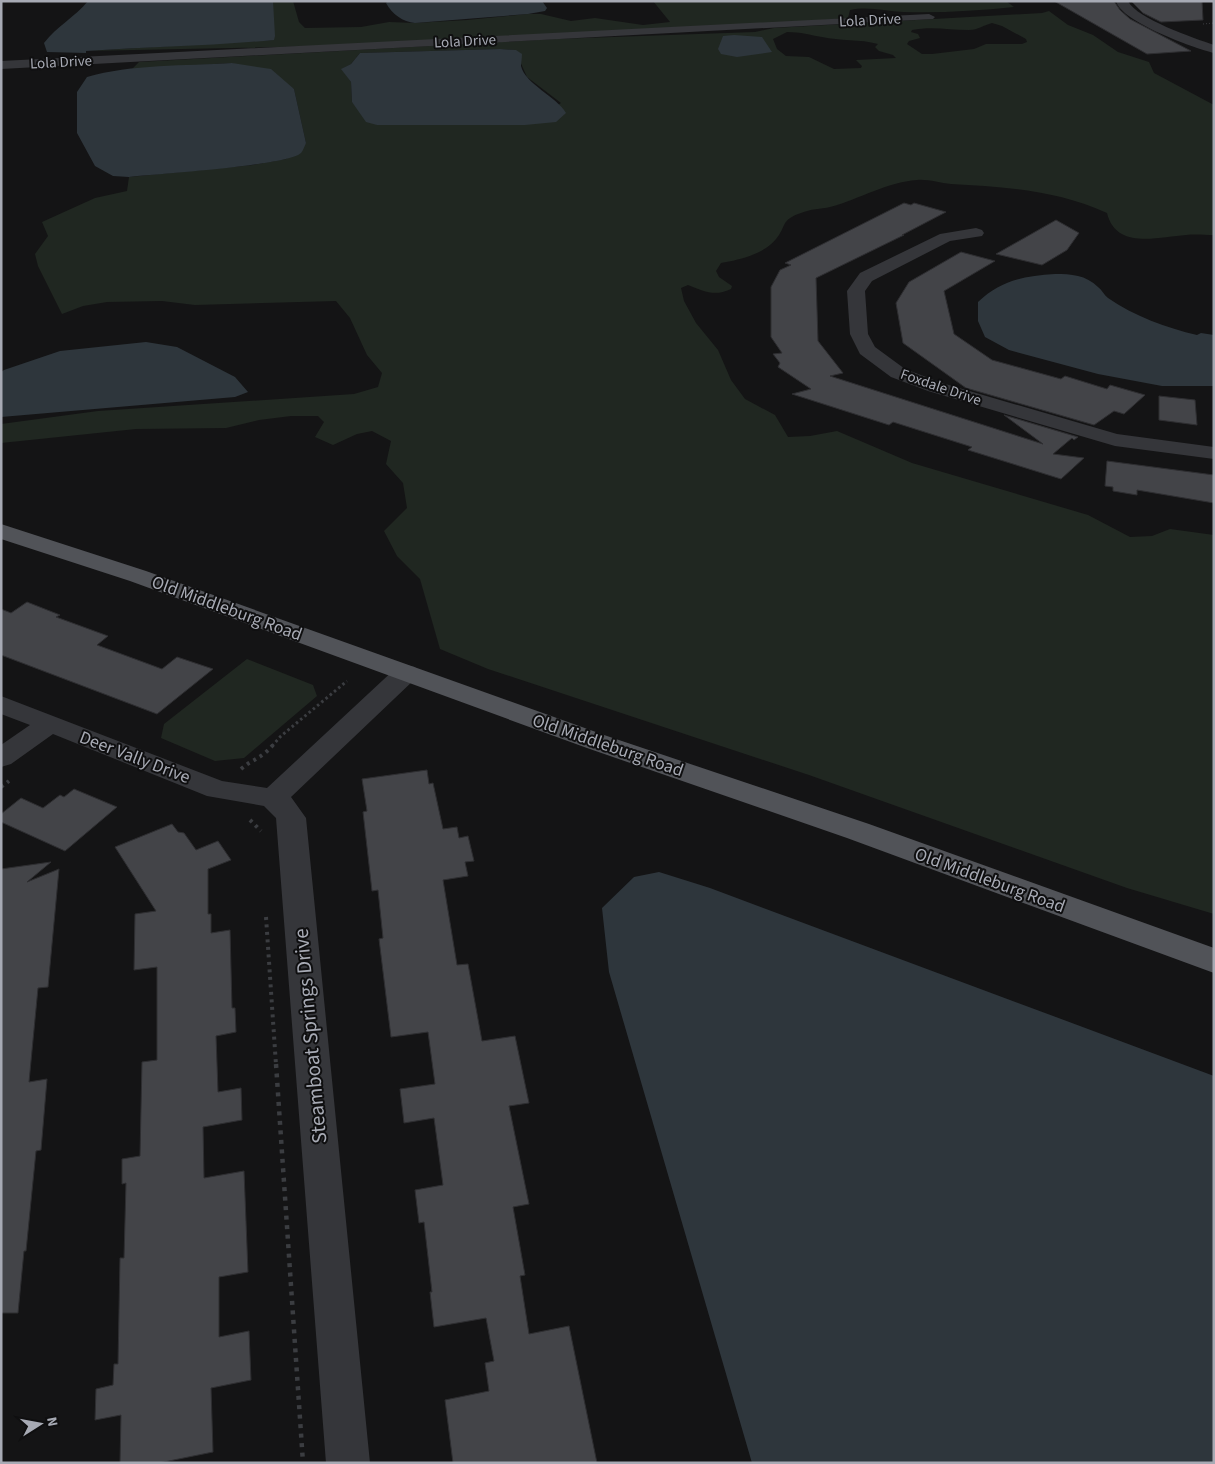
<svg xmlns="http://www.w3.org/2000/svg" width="1215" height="1464" font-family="'Source Sans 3',sans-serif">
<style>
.green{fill:#202721;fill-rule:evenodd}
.water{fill:#2e363c}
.building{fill:#434448;stroke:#2e2e31}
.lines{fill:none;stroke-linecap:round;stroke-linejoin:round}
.path-far3{stroke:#3b3d41;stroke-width:1;stroke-dasharray:1 2;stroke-linecap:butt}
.path-far2{stroke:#3b3d41;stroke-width:3;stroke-dasharray:2.5 3;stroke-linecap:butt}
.path-far1{stroke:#3b3d41;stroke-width:4;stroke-dasharray:3 4.5;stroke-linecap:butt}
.path{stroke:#3b3d41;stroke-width:4.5;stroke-dasharray:4 5.5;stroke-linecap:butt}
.minor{fill:#35363a;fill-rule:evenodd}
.major{fill:#515358;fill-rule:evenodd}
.labels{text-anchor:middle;stroke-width:4;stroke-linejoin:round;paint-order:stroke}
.far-street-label{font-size:15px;fill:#a7aab4;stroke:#0f0f10}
.street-label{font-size:18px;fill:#a7aab4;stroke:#0f0f10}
.near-street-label{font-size:21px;fill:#a7aab4;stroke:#0f0f10}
</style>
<rect width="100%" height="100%" fill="#141415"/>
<path class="green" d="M 273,1 L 293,1 L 299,22 L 305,28 L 361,27 L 389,22 L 415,23 L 467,20 L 528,14 L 541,14 L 571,21 L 595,18 L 643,25 L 670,22 L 653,1 L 1006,1 L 1014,7 C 977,11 940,13 903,12 C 885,11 868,6 850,10 L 848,18 L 771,24 L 329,46 L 86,51 L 273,40 Z
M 1049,11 L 1068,25 L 1093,35 L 1118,52 L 1149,62 L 1154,73 L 1214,105 L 1214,235 C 1205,235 1195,234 1186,235 C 1158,237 1116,250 1107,213 C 1057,190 1005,187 951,184 C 940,183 928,179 917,180 C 887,182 860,199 830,207 C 821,209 810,209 801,213 C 780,220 787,226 776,239 C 764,254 739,260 721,263 L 716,271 L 719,277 L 732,286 L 731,289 C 714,297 704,291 688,285 L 681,288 L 684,301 L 696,323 L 718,350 L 731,380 L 745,399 L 775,415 L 788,437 L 810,436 L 837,431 L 912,463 L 1088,515 L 1130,537 L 1152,536 L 1170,529 L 1214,535 L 1214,914 L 1127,888 L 809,775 L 488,669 L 440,649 L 420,579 L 397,556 L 384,531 L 407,508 L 403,483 L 386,464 L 391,441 L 372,431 L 357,434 L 333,445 L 315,437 L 324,422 L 318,416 L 291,416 L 259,420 L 226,428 L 136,429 L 1,443 L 1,424 L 98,411 L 354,394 L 378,387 L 382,373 L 367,355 L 350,318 L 336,301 L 195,305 L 162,301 L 107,302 L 83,306 L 62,314 L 38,266 L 35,254 L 48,236 L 42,222 L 95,198 L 127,191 L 129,177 L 253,165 L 286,159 L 306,143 L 294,89 L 232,63 L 132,69 L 139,62 L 556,39 L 755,32 L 774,28 L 1042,13 ZM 992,23 L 1002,26 L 1026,39 L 1027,42 L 1022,44 L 986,44 L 974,49 L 932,54 L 922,54 L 907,44 L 909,41 L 920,38 L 918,34 L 911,32 L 912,30 C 931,26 950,30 969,30 C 978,30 984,25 992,23 ZM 787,32 C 801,32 810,35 822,37 C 840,41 860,39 878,44 L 875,47 L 879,51 L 893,55 L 896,58 L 856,60 L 862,66 L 861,68 L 834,69 L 809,57 L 786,56 L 777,49 L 773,39 ZM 500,49 L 515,50 L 527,77 L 561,103 L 525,125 L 377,125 L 352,102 L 351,82 L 342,69 L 351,64 L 360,53 Z
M 247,659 L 313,685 L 317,696 L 244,758 L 215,761 L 161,738 L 164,724 Z"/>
<path class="water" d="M 88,1 L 273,1 L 275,36 L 274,40 C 211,46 148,47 86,51 L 86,53 L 47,52 L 44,43 C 57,26 75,17 88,1 Z
M 388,1 L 542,1 L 547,8 L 545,11 L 528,14 L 415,23 C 403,22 392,14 386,3 Z
M 734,35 L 762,37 L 772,52 L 737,57 L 721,54 L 718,49 L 723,36 Z
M 500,49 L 516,50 L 522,54 C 522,58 521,63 521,66 C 525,84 556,96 566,113 L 556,122 L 525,125 L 377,125 L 366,122 L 352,102 L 351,82 L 341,69 L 351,64 L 360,53 Z
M 232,63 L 271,69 L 294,89 L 306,143 C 305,145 303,151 301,153 C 287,166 155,174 129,177 L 113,176 L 95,166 L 77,133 L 77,92 L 87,77 C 131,64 186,66 232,63 Z
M 1055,274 C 1071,274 1086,275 1098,287 C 1102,290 1104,295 1108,298 C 1134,316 1167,328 1197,335 L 1201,333 L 1214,335 L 1214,386 L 1162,386 L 1098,374 L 1009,350 L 985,337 L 978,321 L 978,302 C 1001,280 1024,276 1055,274 Z
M 146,342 L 177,347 L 235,377 L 248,392 L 235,397 L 1,417 L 1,372 L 4,370 L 60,351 Z
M 659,872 L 710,888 L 1214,1076 L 1214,1463 L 752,1463 L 609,972 L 602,908 L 634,877 Z"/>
<path class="building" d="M 1054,1 L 1114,1 L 1120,10 L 1130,19 L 1191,51 L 1147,54 Z
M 1131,1 L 1202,1 L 1203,20 L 1161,22 L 1143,13 Z
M 904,203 L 911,205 L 914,203 L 946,212 L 902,235 L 904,235 L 816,278 L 818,341 L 843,373 L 830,376 L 1043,444 L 1004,415 L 1078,437 L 1074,440 L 1072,438 L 1053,454 L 1084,458 L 1061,479 L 968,450 L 972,447 L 893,422 L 889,425 L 792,394 L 811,389 L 778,367 L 780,363 L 773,354 L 782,353 L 771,337 L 771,287 L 780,270 L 791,265 L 785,263 Z
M 1056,220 L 1079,233 L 1067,250 L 1042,265 L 996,254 Z
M 961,252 L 995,261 L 944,291 L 954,334 L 992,360 L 1061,379 L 1065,376 L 1107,389 L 1110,385 L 1145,395 L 1124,414 L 1114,411 L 1094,425 L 966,388 L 903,343 L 896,303 L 909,282 Z
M 1159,396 L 1195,400 L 1197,425 L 1159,420 Z
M 1107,461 L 1214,475 L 1214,503 L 1137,490 L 1137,495 L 1113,491 L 1113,487 L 1105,486 Z
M 27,602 L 60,615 L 56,617 L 108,636 L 97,645 L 162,669 L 177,657 L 213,669 L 157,714 L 1,655 L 1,609 L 11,613 Z
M 427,770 L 429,784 L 433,783 L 443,829 L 457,827 L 459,838 L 468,836 L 474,861 L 465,862 L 468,876 L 443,880 L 457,965 L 468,964 L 482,1041 L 515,1036 L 529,1103 L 509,1106 L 529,1204 L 513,1207 L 525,1275 L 520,1276 L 529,1334 L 569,1326 L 597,1463 L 453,1463 L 445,1400 L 489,1391 L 485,1363 L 494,1361 L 486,1318 L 434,1327 L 430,1292 L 432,1292 L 424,1222 L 419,1223 L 415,1190 L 443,1185 L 434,1118 L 404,1123 L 400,1089 L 435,1084 L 428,1032 L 391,1037 L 379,939 L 383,938 L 378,890 L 372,891 L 363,812 L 367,811 L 362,779 Z
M 74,789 L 117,807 L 65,851 L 1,822 L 1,814 L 21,798 L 43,808 L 60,795 L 64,797 Z
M 172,824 L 178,832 L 184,833 L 196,850 L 218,841 L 231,860 L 208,869 L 208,914 L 211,914 L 211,933 L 230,930 L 232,1008 L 235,1008 L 236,1032 L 216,1036 L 218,1092 L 241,1088 L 242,1120 L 203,1127 L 204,1178 L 244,1171 L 248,1272 L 219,1277 L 219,1337 L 249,1331 L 251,1380 L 211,1388 L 213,1452 L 159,1463 L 120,1463 L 121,1415 L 95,1420 L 96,1389 L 113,1385 L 114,1364 L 118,1364 L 120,1258 L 124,1258 L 126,1183 L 122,1184 L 122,1159 L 140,1156 L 142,1062 L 157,1060 L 157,967 L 134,970 L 135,914 L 156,911 L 115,847 Z
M 51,862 L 27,882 L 59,869 L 48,987 L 38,988 L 29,1082 L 47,1079 L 41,1150 L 36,1151 L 26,1251 L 24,1251 L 18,1313 L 1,1313 L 1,869 Z"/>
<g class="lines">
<path class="path-far3" d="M 1203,24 L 1214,23"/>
<path class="path-far2" d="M 272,746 L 281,736 L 347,681"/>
<path class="path-far1" d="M 241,769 C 254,758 261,759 273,745
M 1,787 L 9,781
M 250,820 L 261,831
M 266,917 L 276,1065"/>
<path class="path" d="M 276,1064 L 303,1463"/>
<path class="minor" d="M 1116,1 L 1128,1 C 1137,19 1194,38 1214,45 L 1214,53 C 1194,48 1121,22 1116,1 Z
M 929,14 L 935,17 L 933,19 L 1,69 L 1,61 Z
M 976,228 L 982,230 L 984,233 L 982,236 L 950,241 L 872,281 L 865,291 L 868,334 L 875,347 L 905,369 L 942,383 L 1117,434 L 1214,447 L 1214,459 L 1115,446 L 928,391 L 891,377 L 860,354 L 850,334 L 847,291 L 860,273 L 940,234 Z
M 406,665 L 415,667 L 419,673 L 415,679 L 291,797 L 306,818 L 370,1463 L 326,1463 L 276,818 L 264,806 L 207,796 L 53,734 L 11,764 L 1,767 L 1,745 L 30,725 L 1,714 L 1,696 L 222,781 L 267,788 L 397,667 Z"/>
<path class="major" d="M 1,524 L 146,571 L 607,736 L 869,824 L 1214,948 L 1214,973 L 847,838 L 587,748 L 130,581 L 1,539 Z"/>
</g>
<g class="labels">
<g class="far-street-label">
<text transform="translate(870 20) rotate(-3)" y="5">Lola Drive</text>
<text transform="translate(465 41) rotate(-3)" y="5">Lola Drive</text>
<text transform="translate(61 62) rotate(-3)" y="5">Lola Drive</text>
<text transform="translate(941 387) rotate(19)" y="5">Foxdale Drive</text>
</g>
<g class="street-label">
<text transform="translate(227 608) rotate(20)" y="6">Old Middleburg Road</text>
<text transform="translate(608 745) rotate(19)" y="6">Old Middleburg Road</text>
<text transform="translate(135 757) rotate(21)" y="6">Deer Vally Drive</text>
<text transform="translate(990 880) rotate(20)" y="6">Old Middleburg Road</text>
</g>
<g class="near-street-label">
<text transform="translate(310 1036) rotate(-95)" y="7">Steamboat Springs Drive</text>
</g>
</g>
<rect width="1215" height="1464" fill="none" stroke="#a7aab4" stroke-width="5"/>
<g transform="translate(40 1424) rotate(79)" stroke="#0f0f10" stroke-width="4" paint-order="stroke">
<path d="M0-4L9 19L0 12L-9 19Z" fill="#a7aab4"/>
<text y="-8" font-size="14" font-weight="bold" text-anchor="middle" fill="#a7aab4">N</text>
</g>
</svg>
